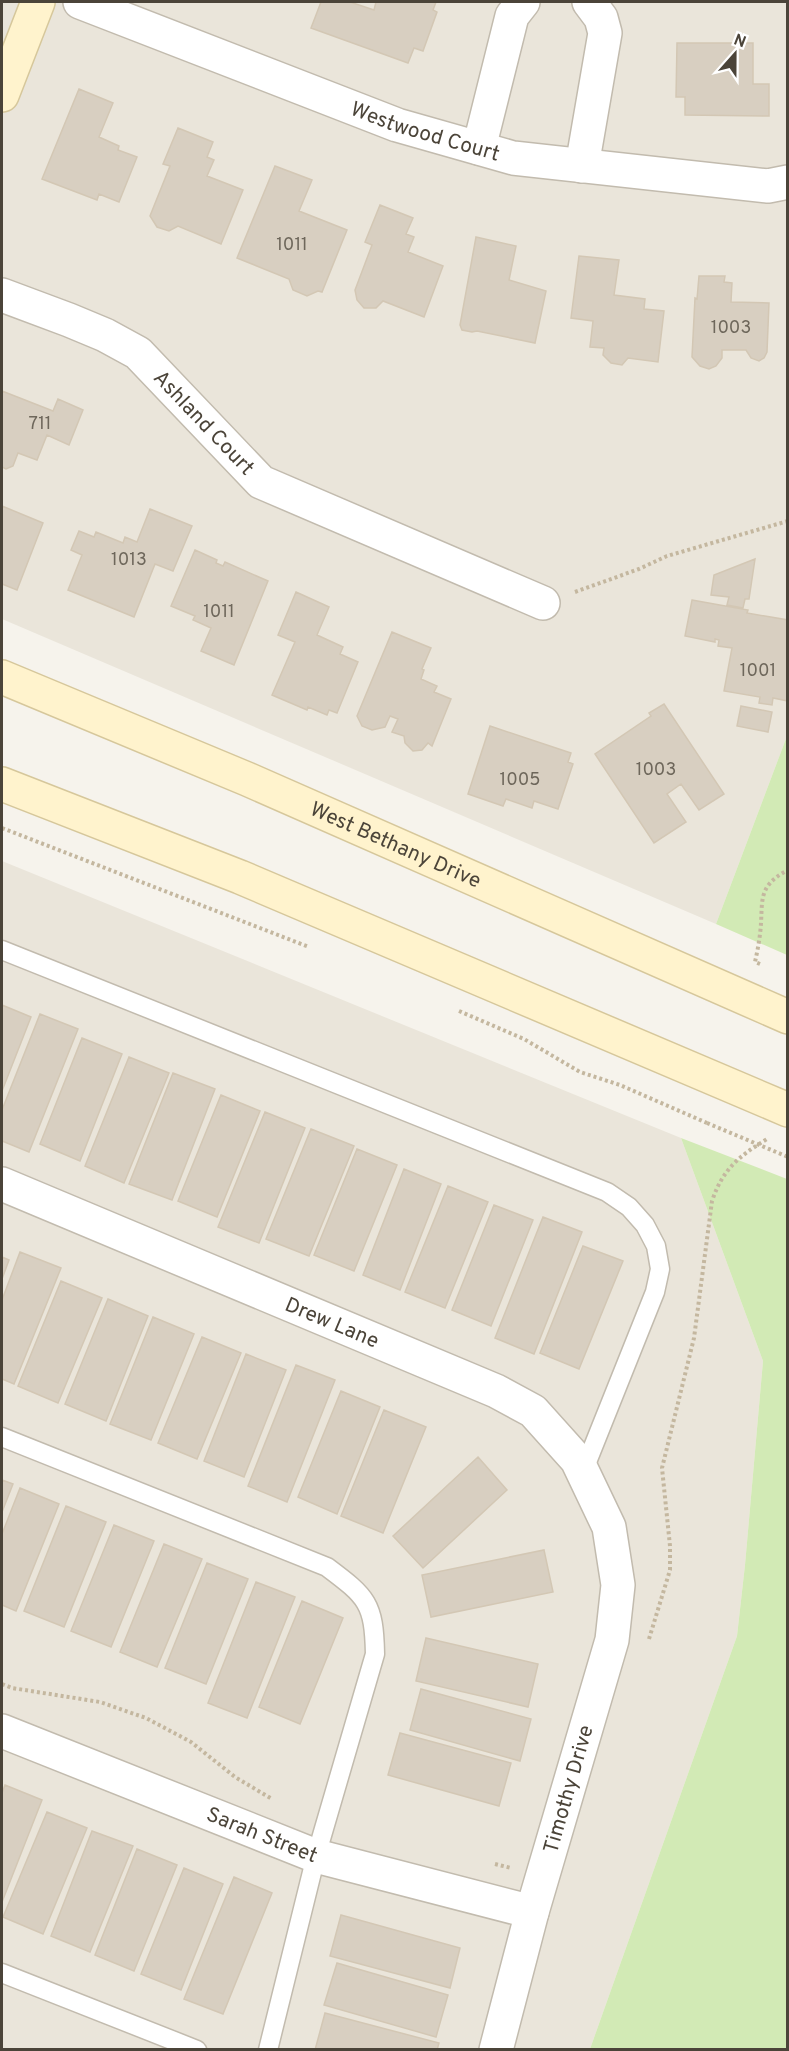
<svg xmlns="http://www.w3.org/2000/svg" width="789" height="2051" font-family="Overpass,sans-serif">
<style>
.residential{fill:#eae5da}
.green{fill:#d2eab5}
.building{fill:#d8cfc1;stroke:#d3c7b4;stroke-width:1.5}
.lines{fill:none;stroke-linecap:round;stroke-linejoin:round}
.lane-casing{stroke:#c2bbae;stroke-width:21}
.street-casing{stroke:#c2bbae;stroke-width:36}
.secondary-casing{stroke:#d6c79b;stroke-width:36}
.path{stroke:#c4b79f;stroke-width:4;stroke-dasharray:3 3;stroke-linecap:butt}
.lane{stroke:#fff;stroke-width:18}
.street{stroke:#fff;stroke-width:33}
.secondary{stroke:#fff3cd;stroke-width:33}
.path-bridge{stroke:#c4b79f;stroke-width:4;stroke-dasharray:3 3;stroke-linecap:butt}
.labels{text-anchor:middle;stroke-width:6;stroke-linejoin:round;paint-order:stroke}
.number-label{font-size:18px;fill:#6e675b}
.street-label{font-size:21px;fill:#4b4439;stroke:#fff}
</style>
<rect width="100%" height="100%" fill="#f6f3ec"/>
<path class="residential" d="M 2,2 L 787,2 L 787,736 L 716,924 L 2,619 Z
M 2,861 L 681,1138 L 763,1361 L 745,1565 L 737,1636 L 590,2049 L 2,2049 Z"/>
<path class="green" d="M 787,736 L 787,955 L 716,924 Z
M 681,1138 L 787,1179 L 787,2049 L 590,2049 L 737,1636 L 745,1565 L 763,1361 Z"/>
<path class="building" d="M 321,2 L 350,2 L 374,10 L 376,2 L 436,2 L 433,10 L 437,12 L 423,51 L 414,48 L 408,63 L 311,28 Z
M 677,43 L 753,43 L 753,84 L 769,84 L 769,116 L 685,115 L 685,97 L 676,97 Z
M 79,89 L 113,103 L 99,137 L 119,146 L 118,150 L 137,157 L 119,202 L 99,194 L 97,200 L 42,179 Z
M 178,128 L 213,142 L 207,157 L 214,160 L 207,176 L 243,190 L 221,244 L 178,226 L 169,231 L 157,227 L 150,216 L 170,166 L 163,164 Z
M 275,166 L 312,180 L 299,211 L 347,230 L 322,292 L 318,291 L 307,296 L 293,290 L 289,279 L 237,258 Z
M 380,205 L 413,218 L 406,234 L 414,237 L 408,252 L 443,266 L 424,317 L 383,301 L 376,308 L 364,308 L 357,300 L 355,290 L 372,245 L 365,242 Z
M 476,237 L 516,246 L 509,280 L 546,291 L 535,343 L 477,331 L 472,332 L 462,330 L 460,325 Z
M 579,256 L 619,260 L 614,295 L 645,299 L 644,309 L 664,311 L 658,362 L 628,358 L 622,365 L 611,363 L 603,355 L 604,348 L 590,347 L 593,321 L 571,318 Z
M 699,276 L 725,276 L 724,282 L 732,283 L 731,302 L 769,303 L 767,352 L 764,358 L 759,361 L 751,358 L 746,350 L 722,350 L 722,358 L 716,366 L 709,369 L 700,366 L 692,357 L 695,298 L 697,299 Z
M 2,391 L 53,411 L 58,399 L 83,410 L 69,445 L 47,435 L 37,460 L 18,453 L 13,466 L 6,469 L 2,467 Z
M 2,506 L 43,523 L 17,590 L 2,584 Z
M 150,509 L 192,526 L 173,571 L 155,564 L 134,617 L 68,590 L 82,555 L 71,550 L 79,531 L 94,537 L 96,532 L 123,543 L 125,537 L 137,542 Z
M 195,550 L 217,560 L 216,563 L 223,566 L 225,562 L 268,581 L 234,665 L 201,651 L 211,628 L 193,620 L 195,616 L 171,606 Z
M 755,559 L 749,599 L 745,599 L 743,608 L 727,605 L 729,597 L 711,595 L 714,575 Z
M 296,592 L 329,607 L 317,635 L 343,647 L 340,654 L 358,662 L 337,713 L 329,710 L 327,715 L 308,707 L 307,710 L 272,695 L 295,642 L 278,635 Z
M 692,600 L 748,610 L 747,613 L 788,620 L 788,701 L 773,698 L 772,705 L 759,703 L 760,697 L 724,691 L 732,648 L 718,646 L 719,640 L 715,639 L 715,642 L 685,636 Z
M 392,632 L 431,648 L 422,669 L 424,670 L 421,679 L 437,686 L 434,692 L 451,699 L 432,746 L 428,743 L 422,750 L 413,751 L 405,743 L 404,736 L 392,732 L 398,719 L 390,716 L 385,727 L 372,730 L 362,726 L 357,716 Z
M 664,704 L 724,794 L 699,810 L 681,784 L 667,794 L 686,822 L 654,843 L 595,754 L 651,716 L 649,713 Z
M 741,706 L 772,712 L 768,732 L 737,726 Z
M 490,726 L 571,753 L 568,762 L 573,764 L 558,809 L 534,801 L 532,808 L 506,799 L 503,806 L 468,794 Z
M 2,1005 L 31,1017 L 2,1091 Z
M 40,1014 L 78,1029 L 29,1152 L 2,1141 L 2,1110 Z
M 82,1038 L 122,1054 L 80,1161 L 40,1144 Z
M 129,1057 L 169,1073 L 124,1183 L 85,1166 Z
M 173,1073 L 215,1089 L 172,1200 L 129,1184 Z
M 221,1095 L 260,1111 L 217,1217 L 178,1201 Z
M 265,1112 L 305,1128 L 259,1243 L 218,1227 Z
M 311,1129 L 354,1146 L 309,1256 L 266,1239 Z
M 357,1149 L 397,1165 L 354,1271 L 314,1255 Z
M 404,1169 L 441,1184 L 400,1290 L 363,1275 Z
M 448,1186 L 488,1202 L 445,1308 L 405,1292 Z
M 494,1205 L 533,1220 L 491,1326 L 452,1310 Z
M 543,1217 L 582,1232 L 534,1354 L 495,1338 Z
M 583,1246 L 623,1261 L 579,1369 L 540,1353 Z
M 20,1252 L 61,1268 L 14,1384 L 2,1379 L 2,1300 Z
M 2,1257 L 9,1260 L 2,1279 Z
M 61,1281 L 102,1298 L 58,1403 L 18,1386 Z
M 108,1299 L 148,1316 L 106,1421 L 65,1404 Z
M 153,1317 L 194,1334 L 151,1440 L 110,1424 Z
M 202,1337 L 241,1353 L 197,1459 L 158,1443 Z
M 246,1354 L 286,1370 L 244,1477 L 204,1461 Z
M 296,1365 L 335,1380 L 287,1502 L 248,1486 Z
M 341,1391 L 380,1407 L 337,1514 L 298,1497 Z
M 384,1410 L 426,1427 L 383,1533 L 341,1516 Z
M 478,1457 L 507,1490 L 423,1568 L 393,1536 Z
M 2,1480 L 13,1484 L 2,1512 Z
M 20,1488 L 59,1504 L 16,1611 L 2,1605 L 2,1534 Z
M 66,1506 L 106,1522 L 64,1627 L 24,1611 Z
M 114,1525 L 154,1541 L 111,1647 L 71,1631 Z
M 164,1544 L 202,1559 L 157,1667 L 120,1652 Z
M 544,1550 L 553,1592 L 431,1617 L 422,1575 Z
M 207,1563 L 248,1579 L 206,1684 L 165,1668 Z
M 256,1582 L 295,1597 L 247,1718 L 208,1703 Z
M 302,1601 L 343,1618 L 300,1724 L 259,1707 Z
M 426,1638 L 538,1664 L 528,1707 L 416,1681 Z
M 421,1689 L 531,1719 L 520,1761 L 410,1730 Z
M 400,1733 L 511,1763 L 499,1806 L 388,1775 Z
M 5,1785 L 42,1800 L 2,1902 L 2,1793 Z
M 47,1812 L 87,1828 L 43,1934 L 3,1917 Z
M 92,1831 L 133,1846 L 90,1952 L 51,1936 Z
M 137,1849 L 177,1865 L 134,1971 L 95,1955 Z
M 184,1868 L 223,1884 L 181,1990 L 141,1974 Z
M 234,1877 L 272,1893 L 223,2014 L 184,1999 Z
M 341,1915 L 460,1948 L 450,1988 L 330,1956 Z
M 337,1963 L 448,1995 L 436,2037 L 324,2005 Z
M 325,2013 L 439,2043 L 437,2050 L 315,2050 Z"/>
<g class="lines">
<g class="lane-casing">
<path id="lane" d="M 2,950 L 607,1192 L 629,1207 L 645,1225 L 656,1246 L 660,1269 L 655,1292 L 583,1472
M 2,1437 L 327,1567 C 367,1597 374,1603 375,1654 L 316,1856 L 268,2050
M 2,1973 L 197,2050"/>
</g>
<g class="street-casing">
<g id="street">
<path id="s1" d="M 80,2 L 397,125 L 513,158 L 768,186 L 788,182"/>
<path d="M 479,148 L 512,16 L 523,2"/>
<path d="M 582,166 L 605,33 L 601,18 L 589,2"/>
<path id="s2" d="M 2,295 L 69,320 L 105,335 L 138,353 L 261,482 L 543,603"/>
<path id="s3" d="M 2,1184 L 496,1391 L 533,1411 L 577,1460 L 609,1527 L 618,1585 L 612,1640 L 532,1912 L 496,2050"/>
<path id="s4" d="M 2,1731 L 316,1856 L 532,1912"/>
</g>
</g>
<g class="secondary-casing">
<g id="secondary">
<path d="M 2,95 L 38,2"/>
<path id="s5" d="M 2,677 L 247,779 L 788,1017"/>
<path d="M 2,784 L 240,877 L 788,1110"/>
</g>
</g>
<path class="path" d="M 575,592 L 639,569 L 667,556 L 788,521
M 2,828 L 309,947
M 760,964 L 755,962 C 757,953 759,943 760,934 C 764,903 755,887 788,870
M 459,1011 L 524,1039 L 580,1072 L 620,1085 L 707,1123
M 649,1639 L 670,1570 L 670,1546 L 662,1468 L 694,1338 L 712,1201 C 723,1169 738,1157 767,1139
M 2,1684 L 12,1688 L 100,1702 L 146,1718 L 191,1742 L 235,1777 L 272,1799
M 495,1864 L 511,1868"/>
<use href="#lane" class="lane"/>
<use href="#street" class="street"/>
<use href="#secondary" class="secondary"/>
<path class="path-bridge" d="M 707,1123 L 788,1157"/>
</g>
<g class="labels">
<g class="number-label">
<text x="292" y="250">1011</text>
<text x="731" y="333">1003</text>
<text x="40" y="429">711</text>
<text x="129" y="565">1013</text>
<text x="219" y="617">1011</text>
<text x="758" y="676">1001</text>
<text x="656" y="775">1003</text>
<text x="520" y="785">1005</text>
</g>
<g class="street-label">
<text dy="7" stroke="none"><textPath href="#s1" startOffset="369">Westwood Court</textPath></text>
<text dy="7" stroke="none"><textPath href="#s2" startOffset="244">Ashland Court</textPath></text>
<text dy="7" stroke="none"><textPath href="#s5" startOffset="428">West Bethany Drive</textPath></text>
<text dy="7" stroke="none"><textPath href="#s3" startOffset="358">Drew Lane</textPath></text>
<text transform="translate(568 1789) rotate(-74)" y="7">Timothy Drive</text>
<text dy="7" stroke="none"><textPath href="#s4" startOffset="280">Sarah Street</textPath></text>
</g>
</g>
<rect width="789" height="2051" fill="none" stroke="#4b4439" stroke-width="6"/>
<g transform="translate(735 54) rotate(21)" stroke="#ffffff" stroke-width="4.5" paint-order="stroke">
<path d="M0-4.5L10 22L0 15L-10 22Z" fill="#4b4439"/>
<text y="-9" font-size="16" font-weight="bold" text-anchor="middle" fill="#4b4439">N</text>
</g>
</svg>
